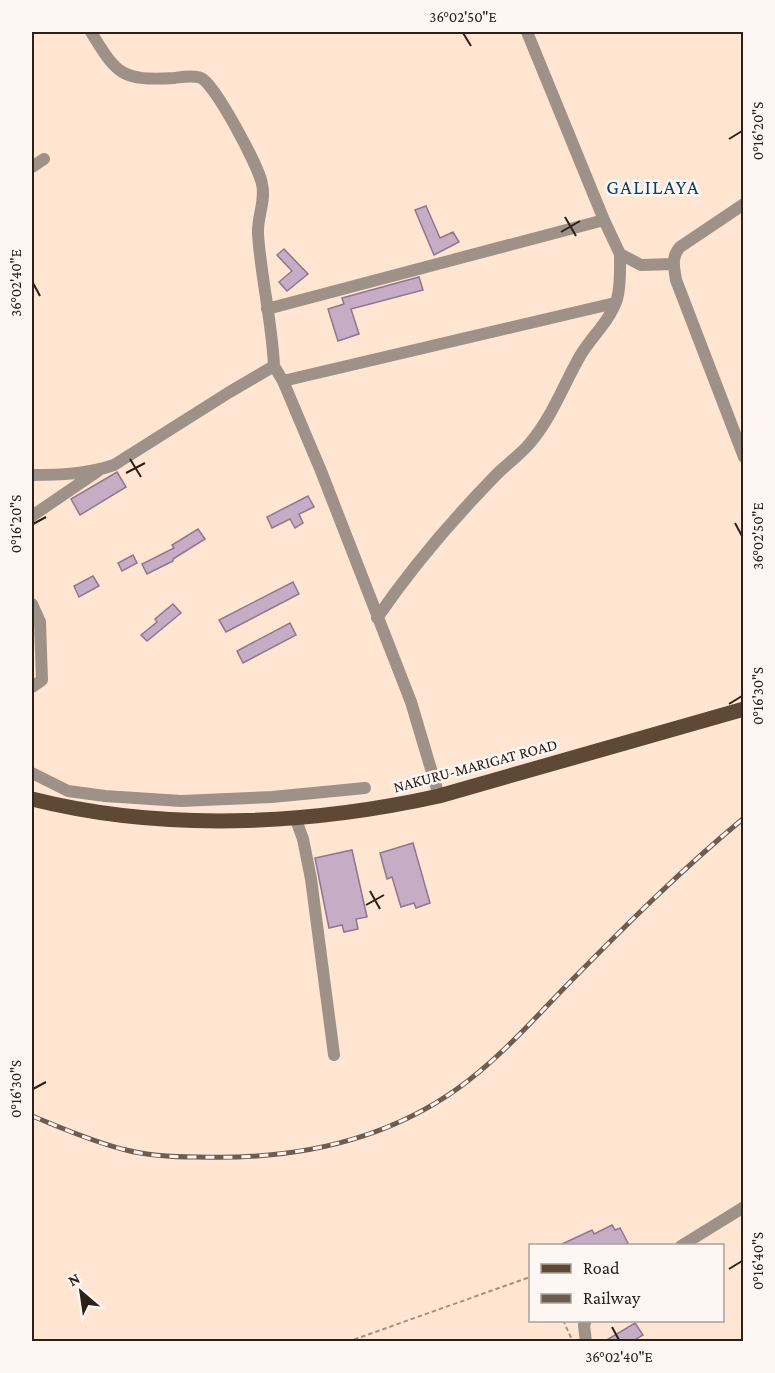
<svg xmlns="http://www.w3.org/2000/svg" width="775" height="1373" font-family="'Crimson Pro',serif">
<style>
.building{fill:#c7acc5;stroke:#90768f;stroke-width:1.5}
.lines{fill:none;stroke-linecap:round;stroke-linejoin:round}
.path{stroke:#a49082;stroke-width:2;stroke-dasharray:4.5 3;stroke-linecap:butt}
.street{stroke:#9e9187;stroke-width:12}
.primary{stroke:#5e4937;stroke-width:15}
.rail-casing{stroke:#6d5d51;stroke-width:5}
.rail{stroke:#fdf6f2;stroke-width:3;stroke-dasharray:9;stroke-linecap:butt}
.ticks{fill:none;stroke:#2c2118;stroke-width:2}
.labels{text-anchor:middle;stroke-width:5;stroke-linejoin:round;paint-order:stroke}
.street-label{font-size:16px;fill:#2c2118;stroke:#fdf6f2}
.quarter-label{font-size:20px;letter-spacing:1.5px;fill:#094264;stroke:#fdf6f2}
.neatline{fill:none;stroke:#2c2118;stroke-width:2}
.ticks-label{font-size:15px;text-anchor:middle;fill:#2c2118}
</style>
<rect width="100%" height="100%" fill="#ffe5d2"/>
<path class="building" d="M 426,206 L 440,238 L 453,232 L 459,242 L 434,255 L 415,210 Z
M 284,249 L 308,274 L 287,291 L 279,282 L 292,271 L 277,255 Z
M 419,277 L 423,290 L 351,309 L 359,334 L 338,341 L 328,309 L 344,304 L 342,298 Z
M 117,472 L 126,487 L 80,515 L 71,499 Z
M 308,496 L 314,507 L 299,514 L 303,523 L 295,528 L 290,519 L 272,528 L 267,517 Z
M 198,529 L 205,539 L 173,559 L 173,561 L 147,574 L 142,564 L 174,548 L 172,545 Z
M 133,555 L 137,563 L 122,571 L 118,563 Z
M 93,576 L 99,586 L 79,597 L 74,586 Z
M 293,582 L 299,594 L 226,632 L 219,620 Z
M 173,604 L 181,613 L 147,641 L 141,635 L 157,622 L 155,619 Z
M 290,623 L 296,635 L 243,663 L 237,651 Z
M 413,843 L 430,903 L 416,908 L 414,903 L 401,907 L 392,877 L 387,879 L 380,853 Z
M 352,850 L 367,917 L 356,919 L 358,929 L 344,932 L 342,925 L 329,928 L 315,858 Z
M 612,1225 L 615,1230 L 620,1228 L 628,1243 L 623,1245 L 560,1245 L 592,1230 L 594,1234 Z
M 635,1323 L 643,1335 L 633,1341 L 605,1341 Z"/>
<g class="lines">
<path class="path" d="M 563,1320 L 573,1342
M 347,1342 L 530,1277"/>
<path class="street" d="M 91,32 C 117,75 122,81 174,78 C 182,77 193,75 201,78 C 215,84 259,167 262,184 C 266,201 257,217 258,234 C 261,278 272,322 274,366 L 283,381 L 321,471 L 411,702 L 439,796
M 527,32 L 604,220
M 32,167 L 44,159
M 744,204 L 680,247 C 671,257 674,267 676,280 L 744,457
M 267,309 L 604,220 L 620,254 L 641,265 L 673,264
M 283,381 L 615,303
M 32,475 C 59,475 88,474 114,465 L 228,393 L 274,366
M 32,516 L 98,471
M 32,604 L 40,622 L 42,680 L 32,687
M 377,618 C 412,567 453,519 497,474 C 507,464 520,455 530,443 C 552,417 563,386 580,356 C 591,337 610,321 617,299 C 621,285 620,268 620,254
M 32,773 L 68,791 L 105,796 L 181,801 L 272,797 L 365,788
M 295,817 L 303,839 L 311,879 L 334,1055
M 681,1246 L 744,1207
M 586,1342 L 584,1325 L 586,1320"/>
<path class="primary" d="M 32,799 C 163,832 308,825 439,796 L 744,709"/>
<g class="rail-casing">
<path id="rail" d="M 32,1116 C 62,1128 93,1142 126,1150 C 149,1156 173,1157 198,1157 C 289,1160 381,1143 457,1089 C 498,1060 533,1020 569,983 C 625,926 682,869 744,818"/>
</g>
<use href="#rail" class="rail"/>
</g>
<path class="ticks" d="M 463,33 L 471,46M 729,139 L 742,131M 565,217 L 576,236M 561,232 L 580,221M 33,283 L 40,296M 130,459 L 141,477M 126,473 L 145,463M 735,523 L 742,536M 33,524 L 46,517M 729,704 L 742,696M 370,891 L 380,909M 366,905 L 384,895M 33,1089 L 46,1082M 729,1269 L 742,1261M 612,1327 L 619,1340"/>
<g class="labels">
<g class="street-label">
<text transform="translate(475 765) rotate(-15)" y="6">NAKURU-MARIGAT ROAD</text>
</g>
<g class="quarter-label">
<text x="653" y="194">GALILAYA</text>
</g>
</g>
<rect width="775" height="1373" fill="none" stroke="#fdf6f2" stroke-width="66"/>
<rect x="529" y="1244" width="195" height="78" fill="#fdf6f2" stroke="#a9a19b" stroke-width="1.5"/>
<rect x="541" y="1264" width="30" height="9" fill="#5e4937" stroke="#a9a19b" stroke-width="1.5"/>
<text x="583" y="1274" font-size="18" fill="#2c2118">Road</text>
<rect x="541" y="1294" width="30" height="9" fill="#6d5d51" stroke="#a9a19b" stroke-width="1.5"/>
<text x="583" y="1304" font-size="18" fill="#2c2118">Railway</text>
<g transform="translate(81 1292) rotate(331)" stroke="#fdf6f2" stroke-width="4.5" paint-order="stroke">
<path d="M0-4.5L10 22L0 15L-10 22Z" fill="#2c2118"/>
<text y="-9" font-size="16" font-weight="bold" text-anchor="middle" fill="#2c2118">N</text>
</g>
<rect x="33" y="33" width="709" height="1307" class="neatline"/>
<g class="ticks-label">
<text x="463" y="22">36°02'50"E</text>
<text transform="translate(758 131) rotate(-90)" y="5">0°16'20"S</text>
<text transform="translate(16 283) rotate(-90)" y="5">36°02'40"E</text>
<text transform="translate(16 524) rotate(-90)" y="5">0°16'20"S</text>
<text transform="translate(758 536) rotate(-90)" y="5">36°02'50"E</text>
<text transform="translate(758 696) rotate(-90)" y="5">0°16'30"S</text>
<text transform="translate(16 1089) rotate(-90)" y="5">0°16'30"S</text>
<text transform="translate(758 1261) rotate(-90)" y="5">0°16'40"S</text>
<text x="619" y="1362">36°02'40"E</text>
</g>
</svg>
